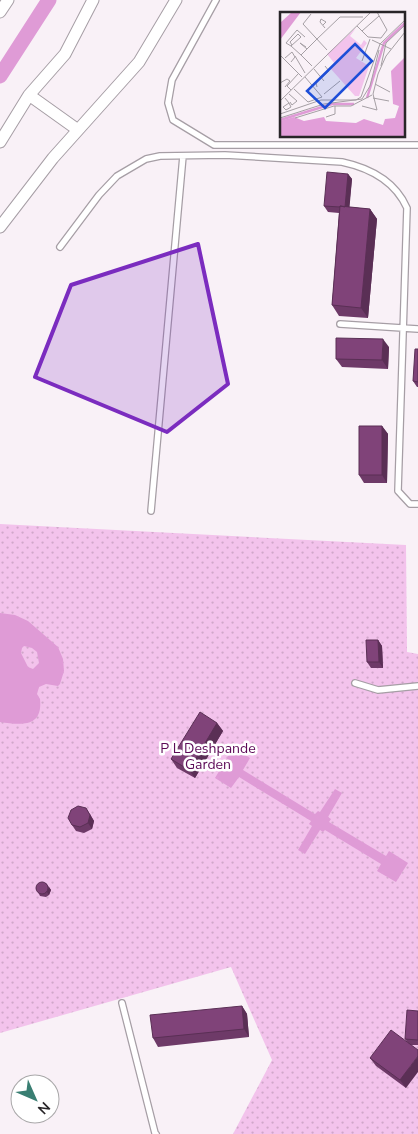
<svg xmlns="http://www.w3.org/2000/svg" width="418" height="1134" font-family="'Nunito Sans',sans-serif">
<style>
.park{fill:url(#park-dots)}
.water{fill:#df9bd6;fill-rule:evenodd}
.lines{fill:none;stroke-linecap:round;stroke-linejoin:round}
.canal{stroke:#df9bd6;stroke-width:15}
.lane-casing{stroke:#a69ea5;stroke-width:8}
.street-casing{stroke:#a69ea5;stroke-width:13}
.lane{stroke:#fff;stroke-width:5.5}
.street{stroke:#fff;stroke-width:11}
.wall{fill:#6e3a68}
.shaded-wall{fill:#5a2f55}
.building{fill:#804379;stroke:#5a2f55}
.marked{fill:#7b2cbf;fill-opacity:0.2;stroke:#7b2cbf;stroke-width:4;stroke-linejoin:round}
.labels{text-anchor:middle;stroke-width:5;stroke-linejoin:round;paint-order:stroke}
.park-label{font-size:14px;fill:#5c0b57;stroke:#fff}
.inset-river{fill:none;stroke:#df9bd6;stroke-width:2.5}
.inset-road{fill:none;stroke:#a59fa4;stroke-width:1}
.view{fill:#1d4ed8;fill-opacity:0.15;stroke:#1d4ed8;stroke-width:2.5}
.inset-edge{fill:none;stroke:#282528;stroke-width:2.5}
</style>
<defs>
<pattern id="park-dots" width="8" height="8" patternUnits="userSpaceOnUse" patternTransform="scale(1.25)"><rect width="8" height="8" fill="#f3c3ec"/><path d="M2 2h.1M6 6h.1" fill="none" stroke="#d0a7ca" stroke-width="1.8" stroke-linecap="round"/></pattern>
</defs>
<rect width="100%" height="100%" fill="#f9f1f7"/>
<path class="park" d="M 0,524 L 406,545 L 407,652 L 418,654 L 418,1134 L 233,1134 L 272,1060 L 231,967 L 0,1033 Z"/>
<path class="water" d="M 0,613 L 15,615 L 28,621 L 58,647 L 63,659 L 64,671 L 60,684 L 58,686 L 46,684 L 39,687 L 37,694 L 40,699 C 43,728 21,725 0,722 ZM 24,646 L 32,648 L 37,652 L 39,663 L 33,669 L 28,667 L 21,653 L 22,648 Z
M 233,748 L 250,758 L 243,770 L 315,814 L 318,811 L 320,812 L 335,789 L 342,793 L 328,817 L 331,819 L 329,822 L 386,856 L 389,851 L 408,863 L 396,882 L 377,871 L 381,864 L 325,830 L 323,832 L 320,830 L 305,854 L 298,850 L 312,826 L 309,824 L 311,821 L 239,777 L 231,788 L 215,778 Z"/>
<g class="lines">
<path class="canal" d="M 0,76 L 49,0"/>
<g class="lane-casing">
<path id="lane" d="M 216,0 L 172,80 L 168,103 L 173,120 L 214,145 L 418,145
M 60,247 L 99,195 L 117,176 L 146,159 L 160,156 L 225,155 L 342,162 C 370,168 395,181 407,208 L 398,491 L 410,504 L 418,504
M 340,324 L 418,329
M 151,511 L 183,156
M 355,683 L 378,690 L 418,686
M 122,1003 L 155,1133 L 156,1134"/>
</g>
<g class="street-casing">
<path id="street" d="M 0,12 L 8,0
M 29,95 L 78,130
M 0,142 L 29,95 L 65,54 L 93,0
M 0,227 L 53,158 L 139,62 L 176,0"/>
</g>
<use href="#lane" class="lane"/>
<use href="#street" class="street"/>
</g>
<path class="wall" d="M 348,174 L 352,179 L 349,207 L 370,209 L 377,219 L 368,318 L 339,316 L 332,305 L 339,213 L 328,212 L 324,206 Z
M 389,347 L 388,369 L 342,367 L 336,359 Z
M 418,349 L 418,387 L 417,387 L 413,381 Z
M 382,426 L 388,434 L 387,483 L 364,483 L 359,475 Z
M 378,640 L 382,646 L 383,668 L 371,668 L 367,662 Z
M 217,723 L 223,731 L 195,778 L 177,768 L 171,759 Z
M 90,814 L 94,821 L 92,829 L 84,833 L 76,831 L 72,825 Z
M 46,883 L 51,890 L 49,895 L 46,897 L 40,896 L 36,888 Z
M 242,1006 L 247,1014 L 249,1037 L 158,1047 L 153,1038 Z
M 418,1011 L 418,1045 L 411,1045 L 406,1088 L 376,1066 L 370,1058 L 408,1043 L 405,1039 Z"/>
<path class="shaded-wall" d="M 348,174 L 352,179 L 349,213 L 345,208 Z
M 370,209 L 377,219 L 368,318 L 361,308 Z
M 383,339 L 389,347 L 388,369 L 382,360 Z
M 382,426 L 388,434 L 387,483 L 382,475 Z
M 378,640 L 382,646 L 383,668 L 379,662 Z
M 217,723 L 223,731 L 195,778 L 189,770 Z
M 86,808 L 94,821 L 92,829 L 88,823 Z
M 49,887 L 51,890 L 49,895 L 47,892 Z
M 242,1006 L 247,1014 L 249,1037 L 244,1029 Z
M 418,1056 L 418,1072 L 406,1088 L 400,1080 Z"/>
<path class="building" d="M 327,172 L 348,174 L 345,207 L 340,206 L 340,207 L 324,206 Z
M 340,206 L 370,209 L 361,308 L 332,305 Z
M 336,338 L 383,339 L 382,360 L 336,359 Z
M 415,349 L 418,349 L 418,382 L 413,381 Z
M 359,426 L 382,426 L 382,475 L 359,475 Z
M 366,640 L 378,640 L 379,662 L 367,662 Z
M 200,712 L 217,723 L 189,770 L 171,759 Z
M 78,806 L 86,808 L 90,815 L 88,823 L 80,827 L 72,825 L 68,818 L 71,810 Z
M36 888a6 6 0 1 1 12 0a6 6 0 1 1-12 0Z
M 242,1006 L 244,1029 L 153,1038 L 150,1015 Z
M 407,1010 L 418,1011 L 418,1040 L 405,1039 Z
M 391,1030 L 418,1050 L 418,1056 L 400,1080 L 370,1058 Z"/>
<path class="marked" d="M 198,244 L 228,384 L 167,432 L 35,377 L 71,285 Z"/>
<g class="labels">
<g class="park-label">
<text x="208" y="753">P L Deshpande<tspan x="208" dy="16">Garden</tspan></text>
</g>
</g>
<g transform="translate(280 12)">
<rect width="125" height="125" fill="#f9f1f7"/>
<path d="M 125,45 L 125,125 L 0,125 L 0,109 L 14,105 L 24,109 L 44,105 L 46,109 L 76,111 L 84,107 L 103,113 L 105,107 L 115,106 L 119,94 L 113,92 L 111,59 Z" fill="#e29ed9"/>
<path d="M 76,16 L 70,24 L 81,33 L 84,28 L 87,31 L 76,46 L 89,54 L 79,84 L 75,84 L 51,57 L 55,52 L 47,42 Z" fill="#f3c3ec"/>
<path d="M 12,0 L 21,0 L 0,28 L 0,11 Z" fill="#df9bd6"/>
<path class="inset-river" d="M 87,86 L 104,31 L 125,11M 0,108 L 52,92 L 74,92"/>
<path class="inset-road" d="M 31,2 L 23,12 L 47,38M 43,13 L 46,10 L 41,7 L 40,10 L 45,16M 77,14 L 88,25 L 101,26 L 107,18 L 97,0M 82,19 L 99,4M 92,28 L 111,37M 12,33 L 10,30 L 18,22 L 21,25 L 11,34 L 21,43M 11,34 L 6,31 L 17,18 L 25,25M 26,35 L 20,31 L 27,37M 1,44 L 22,65M 15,44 L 25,61M 5,46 L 12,40 L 15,45 L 11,50M 82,49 L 90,27M 32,54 L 21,43 L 37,27 L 60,5 L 83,5M 101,54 L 106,31 L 125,13M 34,57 L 44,69M 0,71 L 7,67 L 10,69 L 5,75M 95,72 L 110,80M 37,75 L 36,71 L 49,59 L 45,54M 14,77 L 28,90 L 42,85 L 25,65M 11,78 L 7,74 L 18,62M 9,82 L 17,89 L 12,93 L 10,90M 44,82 L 60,69M 5,86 L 9,91 L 3,95 L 6,98 L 11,95 L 9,91M 93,86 L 109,89M 0,89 L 91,0M 82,94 L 97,98 L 93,82 L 98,62 L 106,44 L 125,20M 0,102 L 41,88 L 76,88 L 81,85 L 100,32 L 125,8M 46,105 L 55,102 L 55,94M 0,106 L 44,92 L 82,87 L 90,74 L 99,38M 15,106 L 54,94 L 71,94 L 92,83"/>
<path class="view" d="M 75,32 L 92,49 L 45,96 L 27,79 Z"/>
<rect width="125" height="125" class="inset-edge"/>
</g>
<g transform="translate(35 1099) rotate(135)"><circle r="24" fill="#ffffff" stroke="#a9a8a9"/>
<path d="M0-4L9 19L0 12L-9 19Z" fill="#397e72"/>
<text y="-8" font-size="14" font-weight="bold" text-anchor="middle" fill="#282528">N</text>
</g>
</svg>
